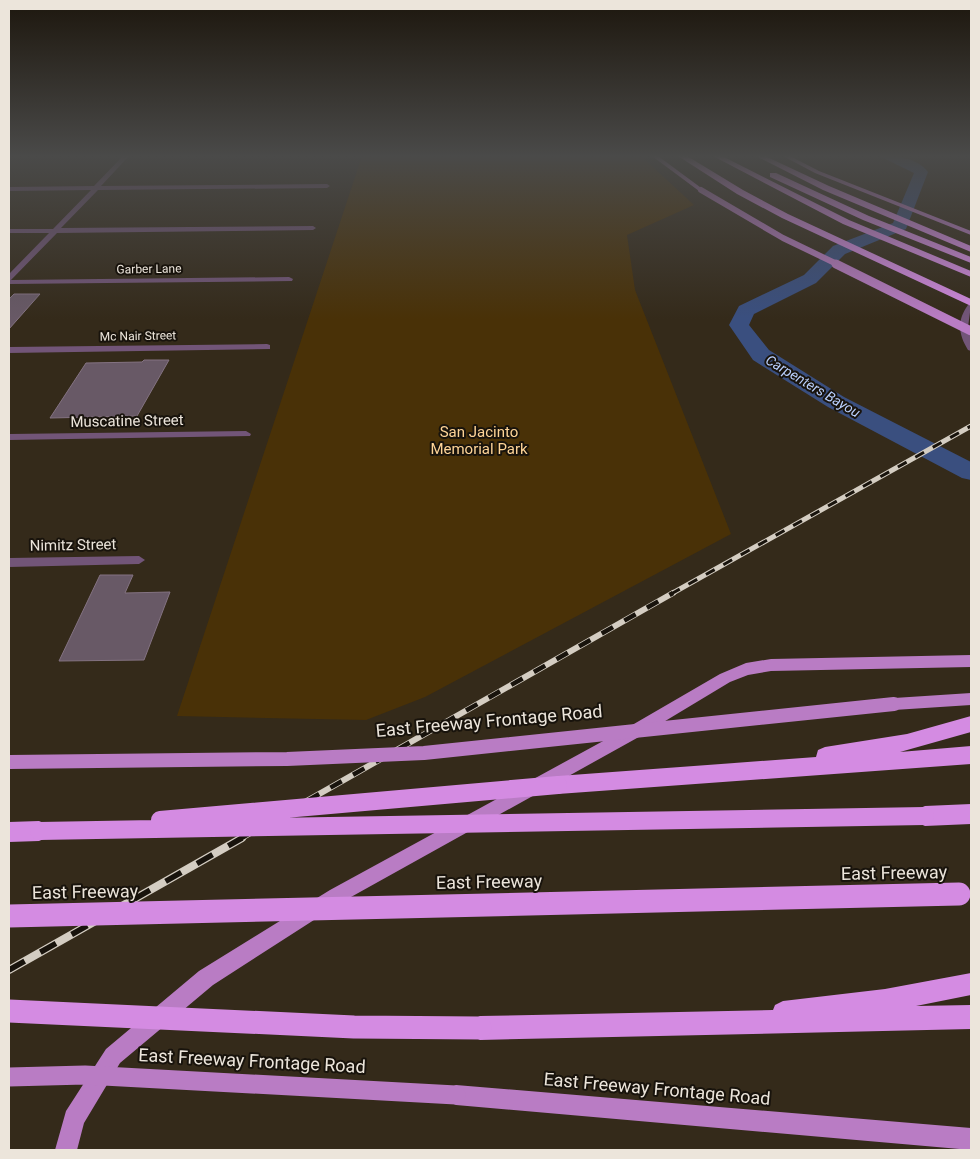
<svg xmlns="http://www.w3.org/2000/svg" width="980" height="1159" font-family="Roboto,sans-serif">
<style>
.green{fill:#493107}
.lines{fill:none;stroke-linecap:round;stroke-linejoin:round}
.river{fill:#3a4f7f;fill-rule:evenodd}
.building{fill:#685966;stroke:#847382}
.minor{fill:#725578;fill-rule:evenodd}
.major{fill:#b97cc4;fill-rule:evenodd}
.highway{fill:#d48be2;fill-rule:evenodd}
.rail-far2-casing{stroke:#d4cdc2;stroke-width:5}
.rail-far1-casing{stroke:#d4cdc2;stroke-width:6}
.rail-casing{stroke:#d4cdc2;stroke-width:8}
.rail-far2{stroke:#18130c;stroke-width:3;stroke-dasharray:10;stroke-linecap:butt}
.rail-far1{stroke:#18130c;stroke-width:4.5;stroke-dasharray:13;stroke-linecap:butt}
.rail{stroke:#18130c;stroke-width:5.5;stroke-dasharray:18;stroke-linecap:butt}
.major-bridge-far3{stroke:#b97cc4;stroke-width:6}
.major-bridge-far2{stroke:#b97cc4;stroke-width:9}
.major-bridge-far1{stroke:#b97cc4;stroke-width:14}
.major-bridge{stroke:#b97cc4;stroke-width:19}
.highway-bridge-far1{stroke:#d48be2;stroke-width:18}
.highway-bridge{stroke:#d48be2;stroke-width:23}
.labels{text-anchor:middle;stroke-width:4;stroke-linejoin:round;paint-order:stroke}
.far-street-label{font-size:12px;fill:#ece5db;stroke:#18130c}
.far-water-label{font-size:14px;font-style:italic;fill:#bad0fe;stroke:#18130c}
.street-label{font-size:15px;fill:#ece5db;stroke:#18130c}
.park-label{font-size:15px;fill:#fed497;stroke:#18130c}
.near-street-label{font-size:18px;fill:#ece5db;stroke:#18130c}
</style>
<rect width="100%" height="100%" fill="#342a1a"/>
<path class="green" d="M 362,156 L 641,156 L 694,205 L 627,235 L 635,290 L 731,534 L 425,697 L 366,720 L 177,716 Z"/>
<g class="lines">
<path class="river" d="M 879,156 C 895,156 917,157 928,172 L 906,229 L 845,254 L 816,283 L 754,314 L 749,325 L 769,350 L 844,397 L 971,462 L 971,480 L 962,478 L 828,407 L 753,360 L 729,325 L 739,306 L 804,275 L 833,246 L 893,223 L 914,173 Z"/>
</g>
<path class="building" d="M 14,294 L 40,294 L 9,329 L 9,299 Z
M 144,360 L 169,360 L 137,416 L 50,418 L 86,363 L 142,362 Z
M 100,575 L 133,575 L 125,593 L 170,592 L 144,660 L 59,661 Z"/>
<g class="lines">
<path class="minor" d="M 123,156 L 129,156 L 101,186 L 327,184 L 330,186 L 327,188 L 98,190 L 61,228 L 313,226 L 316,228 L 313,230 L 57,233 L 11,280 L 289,277 L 293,279 L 292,281 L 9,284 L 9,274 L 49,233 L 9,233 L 9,229 L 53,229 L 91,190 L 9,191 L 9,187 L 94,186 Z
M 968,305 L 971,305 L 968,327 L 971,340 L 971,351 L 968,350 C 958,334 957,320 968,305 Z
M 267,344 L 270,345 L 270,349 L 9,353 L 9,347 Z
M 246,431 L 251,434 L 250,436 L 9,440 L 9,434 Z
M 139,556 L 145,560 L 139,564 L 9,567 L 9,558 Z"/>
<path class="major" d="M 652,156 L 658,156 L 704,190 L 699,191 Z
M 783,156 L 790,156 L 819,171 L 971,231 L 971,235 L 815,173 Z
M 971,655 L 971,667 L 771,671 L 748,675 L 730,682 L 637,738 L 342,902 L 213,985 L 120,1063 L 84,1123 L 77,1150 L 55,1150 L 66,1111 L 106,1049 L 199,971 L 330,890 L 627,728 L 720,674 L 746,663 L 771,659 Z
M 971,693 L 971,705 L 894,710 L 889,708 L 887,704 L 889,700 L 894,698 Z
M 456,1085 L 971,1128 L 971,1150 L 456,1105 L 449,1102 L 446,1095 L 449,1088 Z"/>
<path class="highway" d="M 678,156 L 687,156 L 743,190 L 788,214 L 971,299 L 971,306 L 782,218 L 737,194 Z
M 713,156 L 722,156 L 849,220 L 971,271 L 971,277 L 843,224 Z
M 756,156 L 765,156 L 829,186 L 971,246 L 971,252 L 823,190 Z
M 770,173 L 776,173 L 869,216 L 971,257 L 971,263 L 863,220 L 770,177 Z
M 971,716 L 971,732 L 900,752 L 971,746 L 971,764 L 558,794 L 551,791 L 549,785 L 551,779 L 558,776 L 816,757 L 818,750 L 825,747 L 907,734 Z
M 971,804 L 971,824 L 925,826 L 918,823 L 915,816 L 918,809 L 925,806 Z
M 39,821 L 46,824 L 49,831 L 46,838 L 39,841 L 9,842 L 9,822 Z
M 971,973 L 971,995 L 916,1006 L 971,1005 L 971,1029 L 480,1040 L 472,1036 L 468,1028 L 472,1020 L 480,1016 L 773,1010 L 775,1005 L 783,1001 L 885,989 Z"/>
<g class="rail-far2-casing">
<path id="rail-far2" d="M 671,594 L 971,426"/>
</g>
<g class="rail-far1-casing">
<path id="rail-far1" d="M 240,839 L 673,593"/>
</g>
<g class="rail-casing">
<path id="rail" d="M 9,970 L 242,838"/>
</g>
<use href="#rail-far2" class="rail-far2"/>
<use href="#rail-far1" class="rail-far1"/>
<use href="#rail" class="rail"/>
<path class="major-bridge-far3" d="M 701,190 L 783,238 L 839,265"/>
<path class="major-bridge-far2" d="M 836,264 L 971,331"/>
<path class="major-bridge-far1" d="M 9,762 L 287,759 L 424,753 L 894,704"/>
<path class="major-bridge" d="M 9,1077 L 85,1075 L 456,1095"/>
<path class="highway-bridge-far1" d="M 160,820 L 558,785
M 39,831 L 925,816"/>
<path class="highway-bridge" d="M 9,916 L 959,894
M 9,1011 L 354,1027 L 480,1028"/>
</g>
<linearGradient id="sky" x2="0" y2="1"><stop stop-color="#1d170e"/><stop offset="0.49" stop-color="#4a4a49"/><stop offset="1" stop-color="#4a4a49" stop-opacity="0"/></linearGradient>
<rect width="980" height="319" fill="url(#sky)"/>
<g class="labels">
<g class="far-street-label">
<text transform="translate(149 269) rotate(-1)" y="4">Garber Lane</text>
<text transform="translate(138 336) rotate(-1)" y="4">Mc Nair Street</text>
</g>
<g class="far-water-label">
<text transform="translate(813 386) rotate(31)" y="5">Carpenters Bayou</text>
</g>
<g class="street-label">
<text transform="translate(127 421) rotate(-1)" y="5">Muscatine Street</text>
<text transform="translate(73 545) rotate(-1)" y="5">Nimitz Street</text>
</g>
<g class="park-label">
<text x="479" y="437">San Jacinto<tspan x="479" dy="17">Memorial Park</tspan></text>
</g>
<g class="near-street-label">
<text transform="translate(489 721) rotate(-5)" y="6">East Freeway Frontage Road</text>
<text transform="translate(894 873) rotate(-1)" y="6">East Freeway</text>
<text transform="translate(489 882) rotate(-1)" y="6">East Freeway</text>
<text transform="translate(85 892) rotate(-1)" y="6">East Freeway</text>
<text transform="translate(252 1061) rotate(3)" y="6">East Freeway Frontage Road</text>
<text transform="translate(657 1089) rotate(5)" y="6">East Freeway Frontage Road</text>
</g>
</g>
<rect width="980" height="1159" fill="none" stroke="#ece5db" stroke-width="20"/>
</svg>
